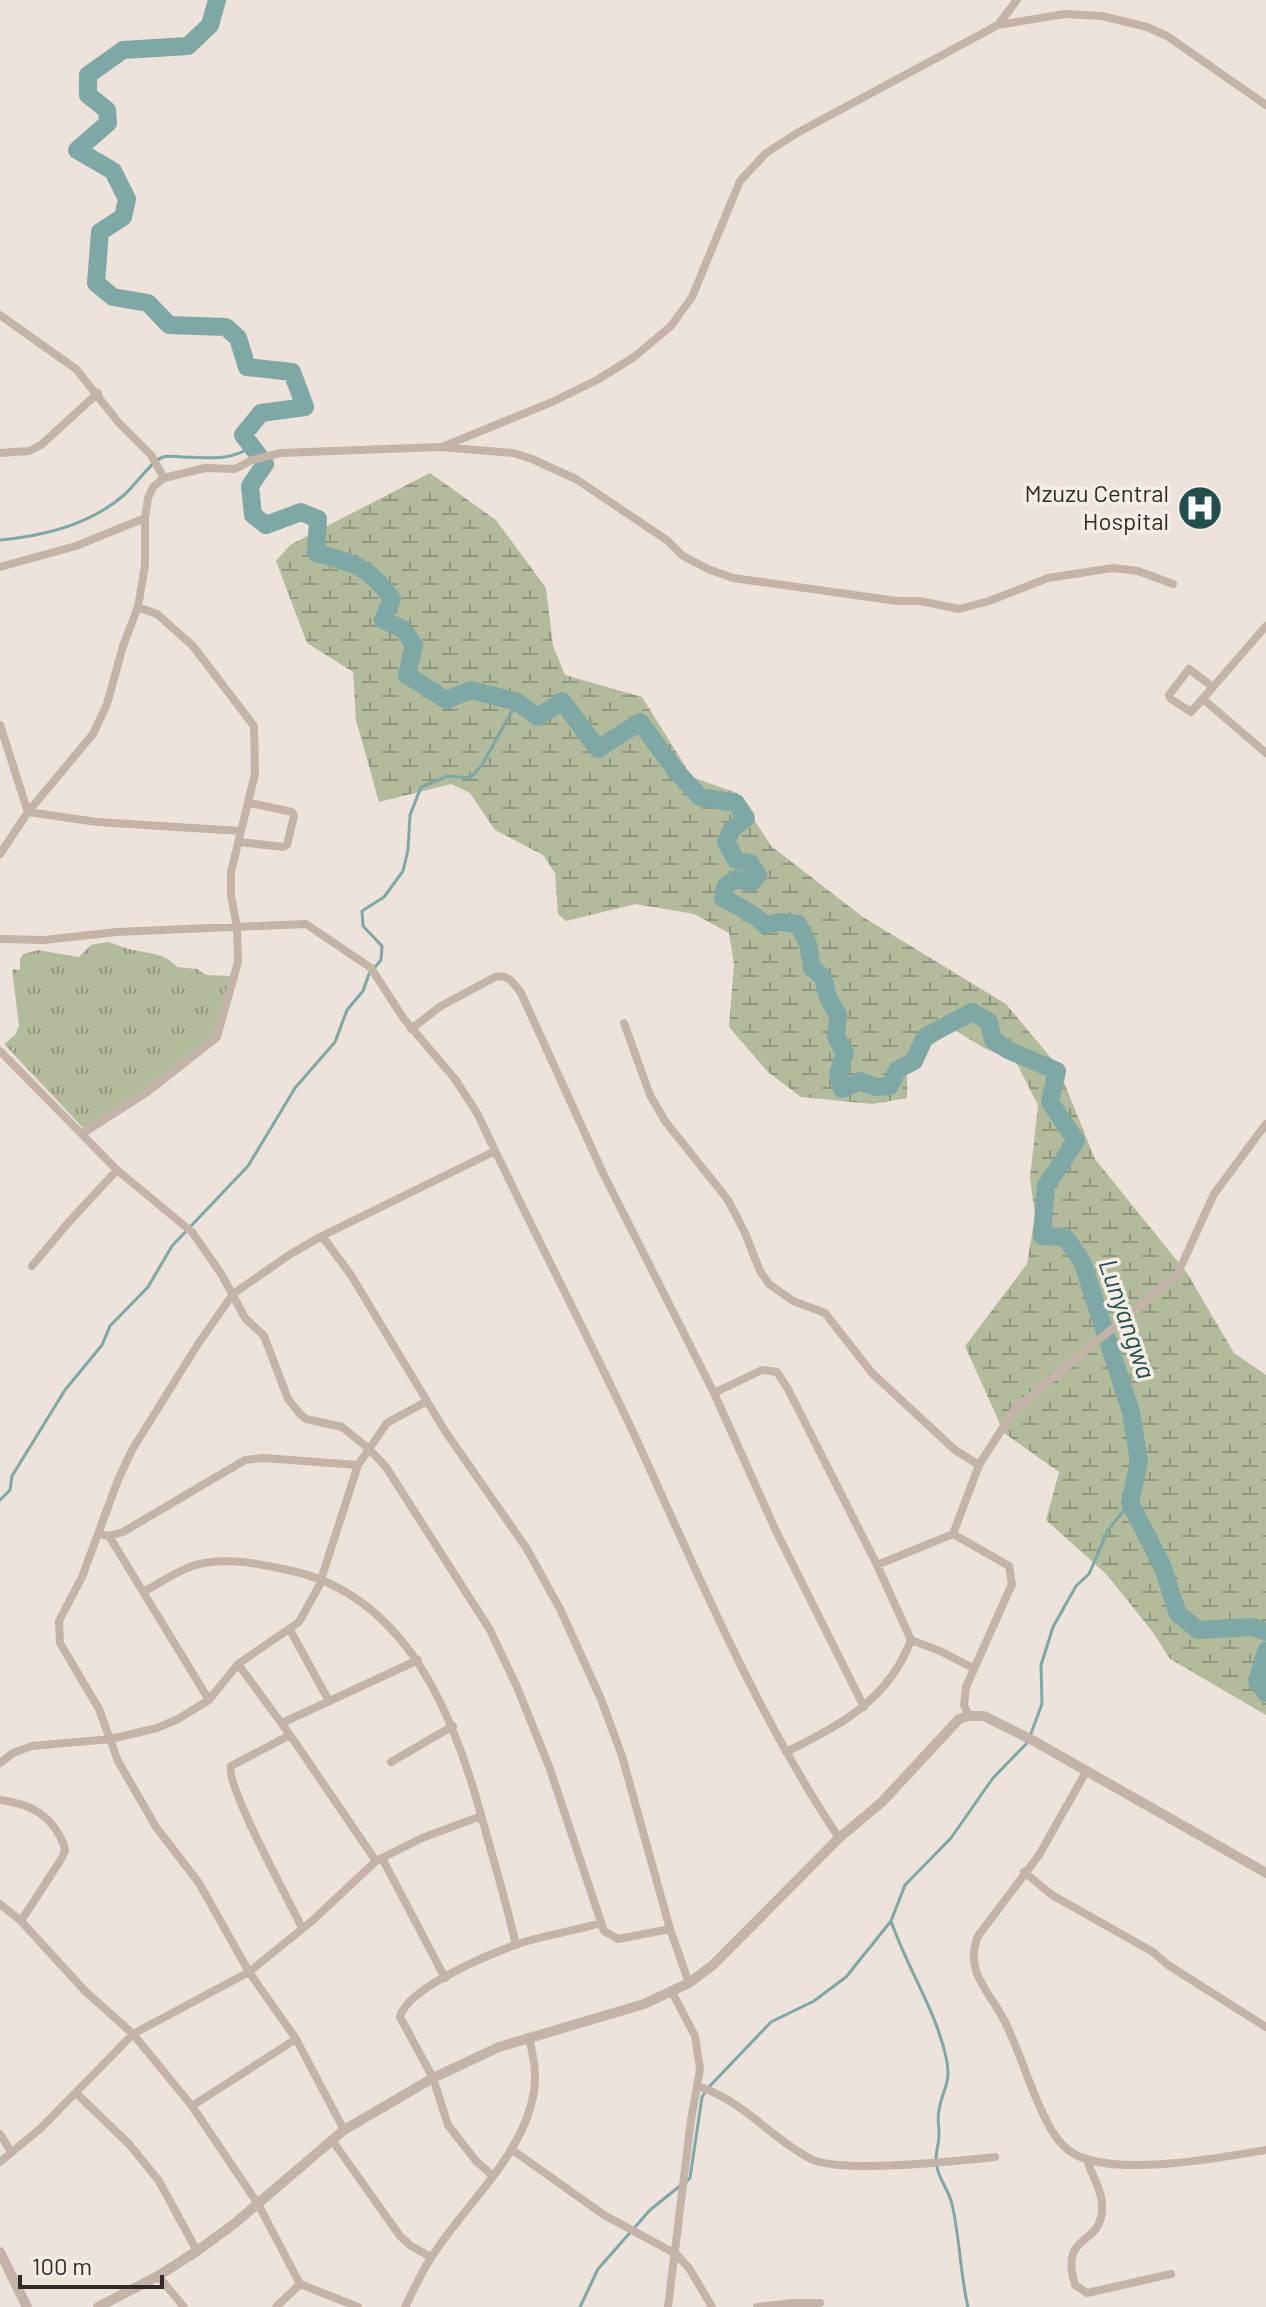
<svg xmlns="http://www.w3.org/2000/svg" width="1266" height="2307" font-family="Barlow,sans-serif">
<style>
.wetland{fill:url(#wetland-marsh)}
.park{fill:url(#park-tufts)}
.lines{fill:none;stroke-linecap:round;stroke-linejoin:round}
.stream{stroke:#7ea7a5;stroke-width:3}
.river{stroke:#7ea7a5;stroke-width:18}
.minor{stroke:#c4b3a8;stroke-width:8}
.tertiary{stroke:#c4b3a8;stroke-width:10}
.labels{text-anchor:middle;stroke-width:7;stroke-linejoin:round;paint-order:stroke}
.poi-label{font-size:24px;fill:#322a27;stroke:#f6eee6;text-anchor:end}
.water-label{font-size:26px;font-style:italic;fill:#234e4d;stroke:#f6eee6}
</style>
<defs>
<pattern id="wetland-marsh" width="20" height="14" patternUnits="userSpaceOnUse" patternTransform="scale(2)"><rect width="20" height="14" fill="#b3bb9d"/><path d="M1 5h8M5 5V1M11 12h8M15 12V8" fill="none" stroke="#929880"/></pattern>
<pattern id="park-tufts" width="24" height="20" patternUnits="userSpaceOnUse" patternTransform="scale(2)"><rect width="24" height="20" fill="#b3bb9d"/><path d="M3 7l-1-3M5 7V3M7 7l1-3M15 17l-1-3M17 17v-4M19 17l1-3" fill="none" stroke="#929880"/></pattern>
</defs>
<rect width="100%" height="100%" fill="#eee3db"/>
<path class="wetland" d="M 430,473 L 496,520 L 546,588 L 553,646 L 565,675 L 642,697 L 692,777 L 737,793 L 771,846 L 863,917 L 1006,1004 L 1057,1065 L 1095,1159 L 1187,1273 L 1234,1353 L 1266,1375 L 1266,1715 L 1170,1659 L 1152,1631 L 1106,1574 L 1046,1520 L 1059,1472 L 1004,1433 L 965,1346 L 1027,1264 L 1035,1215 L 1030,1178 L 1038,1105 L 1016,1062 L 984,1048 L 953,1029 L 929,1047 L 907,1073 L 907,1098 L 872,1104 L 801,1097 L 768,1072 L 729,1027 L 734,964 L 729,933 L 694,914 L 636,904 L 566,921 L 558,914 L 555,873 L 543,855 L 495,830 L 470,793 L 451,784 L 379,802 L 356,720 L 353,672 L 307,643 L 276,561 L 290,545 Z"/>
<path class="park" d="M 108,942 C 117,944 125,949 134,950 C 151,954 165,953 177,967 L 197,969 L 206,975 L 234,976 L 215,1034 L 173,1071 L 94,1124 L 83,1128 L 4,1044 L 15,1035 L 19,1026 L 12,969 L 20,970 L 20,959 L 23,954 L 38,950 L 79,957 L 91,945 Z"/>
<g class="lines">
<path class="stream" d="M 0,540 C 44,536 91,524 124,495 C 135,486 152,460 163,457 C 168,455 176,457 181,457 C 210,457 226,462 252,447
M 0,1500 L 10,1490 L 12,1476 L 65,1390 L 102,1345 L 110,1326 L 148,1287 L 172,1246 L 248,1166 L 295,1088 L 335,1042 L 347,1010 L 363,991 L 369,974 L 381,960 L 382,946 L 363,926 L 362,911 L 384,897 L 403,871 L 408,850 L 410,815 L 421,787 L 448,776 L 470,778 L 482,765 L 517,702
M 1030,1736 L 1042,1704 L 1041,1665 L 1053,1627 L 1076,1586 L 1089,1574 L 1108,1530 L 1130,1503
M 687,2181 L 690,2178 L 702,2097 L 707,2089 L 771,2022 L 814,2001 L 846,1977 L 891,1921
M 580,2307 L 598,2269 L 650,2210 L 681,2185
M 968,2307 C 960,2273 960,2239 952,2204 C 948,2188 936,2176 936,2159 C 936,2151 939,2143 939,2135 C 939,2126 937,2118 939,2110 C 943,2087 952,2084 946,2057 C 935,2008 907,1968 891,1921 L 905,1885 L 951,1838 L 993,1778 L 1027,1743"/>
<path class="river" d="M 217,0 L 210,25 L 188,46 L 123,50 L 88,75 L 88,95 L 107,110 L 108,123 L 77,150 L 113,171 L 127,199 L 123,217 L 100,232 L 96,283 L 113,297 L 148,303 L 169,325 L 226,327 L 238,338 L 247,367 L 292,372 L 305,407 L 261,413 L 243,435 L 265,464 L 250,486 L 253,515 L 266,525 L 301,512 L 318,519 L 316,553 C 352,562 370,567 392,599 L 383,620 L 403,629 L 414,645 L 407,675 L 446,700 L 471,690 L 517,702 L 538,717 L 562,701 L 598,749 L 640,722 L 676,771 L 700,797 L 736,803 L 746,818 L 732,829 L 726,842 L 736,860 L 750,863 L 758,875 L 751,883 L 736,879 L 725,887 L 723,898 C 738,907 753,912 765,925 L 780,922 L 798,924 L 808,944 L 812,968 L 823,977 L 828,998 L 838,1015 L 836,1037 L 845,1053 L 838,1074 L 842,1089 L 860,1081 L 876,1087 L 890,1086 L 897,1070 L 914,1061 L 925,1037 L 972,1012 L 989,1022 L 993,1040 L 1008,1050 L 1057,1071 L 1050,1102 L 1076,1141 L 1046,1186 L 1042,1236 L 1065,1237 L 1082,1261 L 1131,1412 L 1139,1462 L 1130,1503 L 1162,1565 L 1178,1614 L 1198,1630 L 1253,1627 L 1266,1632
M 1266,1651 L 1257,1681 L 1266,1693"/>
<path class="minor" d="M 998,25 L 1017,0
M 0,315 L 76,369 L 119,423 L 151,455 L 164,478
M 442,447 L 552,402 L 597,380 L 634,357 L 671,326 L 692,297 L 740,181 L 766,153 L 797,133 L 998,25 L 1065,14 L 1102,16 L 1147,27 L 1167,36 L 1266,105
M 0,453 L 29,451 L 41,445 L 98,393
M 0,567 L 76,546 L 145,518
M 138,607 L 157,614 L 193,646 L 254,726 L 255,774 L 241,831
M 1189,669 L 1213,687 L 1191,712 L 1171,699 L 1169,695 Z
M 1213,687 L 1266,626
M 1203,699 L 1266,753
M 0,725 L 28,812 L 97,822 L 241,831 L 231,872 L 231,895 L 237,928 L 238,962 L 217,1037 L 146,1093 L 82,1134
M 240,842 L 283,847 L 287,845 L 294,816 L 292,812 L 250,803
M 0,854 L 28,812 L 93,734 L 107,704 L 123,646 L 138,607 L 145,565 L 145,518 L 148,498 L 153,487 L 164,478 L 205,468 L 235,469 L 252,460 L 281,453 L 440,447 L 513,453 L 532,459 L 576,479 L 668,541 L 683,556 L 708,569 L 733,578 L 897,601 L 920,601 L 959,609 L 989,601 L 1048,578 L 1113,568 L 1138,571 L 1173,584
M 0,939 L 44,940 L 117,932 L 306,924 L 371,968 L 404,1019 L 455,1079 L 477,1113 C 528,1221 583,1326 634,1434 C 697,1572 755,1712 839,1838
M 624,1023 L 650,1095 L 665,1121 L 728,1200 L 745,1233 L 760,1271 L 769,1284 L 793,1301 L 825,1313 L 872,1373 L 955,1450 L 979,1465
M 411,1029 L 441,1006 L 495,977 C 508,973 514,984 521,993 L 603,1173 L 714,1393 L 776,1531 L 864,1707
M 0,1051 L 117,1170 L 192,1232 L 222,1275 L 245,1318 L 264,1336 L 288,1399 L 300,1414 L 306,1419 L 342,1427 L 368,1448 L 386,1467 L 490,1630 L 517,1687 L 550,1769 L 604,1931 L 618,1939 L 670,1929
M 322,1236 L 351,1275 L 445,1431 L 527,1549 L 560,1609 L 601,1699 L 622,1756 L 670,1929 L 689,1983
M 32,1266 L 68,1223 L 117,1170
M 714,1393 L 762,1370 L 777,1372 L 788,1389 L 877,1565 L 911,1640 C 888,1701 840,1725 786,1752
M 99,1534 L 109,1536 L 123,1532 L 245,1460 L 263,1458 L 358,1465
M 953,1534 L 979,1465 L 1014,1410 L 1177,1275 L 1214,1194 L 1266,1124
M 109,1536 L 209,1700
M 877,1565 L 953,1534 L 1009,1566 L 1012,1584 L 966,1687 L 964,1705 L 969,1716
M 143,1592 C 162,1582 182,1567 204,1563 C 231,1558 261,1564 288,1570 C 405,1594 453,1712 481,1815 C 493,1858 506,1901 516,1945
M 290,1630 L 329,1701
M 911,1640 L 940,1651 L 973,1668
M 238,1664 L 290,1735 L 376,1861
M 282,1723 L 418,1660
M 290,1735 L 231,1766 C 225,1785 290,1902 302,1928
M 391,1762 L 453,1726
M 0,1763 L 13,1753 L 32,1746 L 111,1739 L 157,1728 L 178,1719 L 209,1700 L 238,1664 L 299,1622 L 319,1586 L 358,1465 L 387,1423 L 427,1401
M 1087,1770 L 1039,1855 L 978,1936 C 963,1973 991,1992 1006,2024 C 1023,2059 1032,2097 1052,2131 C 1058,2141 1067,2151 1078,2156 C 1123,2176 1218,2158 1266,2150
M 0,1800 C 31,1804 52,1815 64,1845 L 65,1851 L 60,1861 L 21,1921
M 382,1858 L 445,1978
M 1024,1872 L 1052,1895 L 1153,1952 L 1168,1965 L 1266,2027
M 0,1904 L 21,1921 L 85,1991 L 133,2034 L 192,2106 L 258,2204 L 300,2284 L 358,2307
M 698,2086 C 747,2103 769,2137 811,2159 C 841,2174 957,2161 995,2157
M 76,2093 L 129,2144 L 159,2181 L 197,2251
M 192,2106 L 296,2039
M 344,2130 L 296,2039 L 249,1972 L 199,1883 L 156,1827 L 118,1761 L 99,1709 L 60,1643 L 59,1621 L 82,1577 L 118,1480 L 132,1450 L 198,1344 L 233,1294 L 289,1255 L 320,1237 L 495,1151
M 0,2134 L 11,2152
M 332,2140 L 400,2236 L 411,2246 L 431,2257
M 511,2149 L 604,2215 L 676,2254 L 689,2268 L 712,2307
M 1087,2159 C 1091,2175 1103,2191 1102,2208 C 1102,2248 1059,2230 1075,2285 L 1087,2293 L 1171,2274
M 0,2162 L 41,2128 L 133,2034 L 249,1972 L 312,1921 L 376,1861 L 422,1838 L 481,1816
M 493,2176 L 476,2161 L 448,2125 L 433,2078 L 400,2017 C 407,1988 488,1955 515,1945 C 542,1935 572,1932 600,1923
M 158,2276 L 184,2307
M 276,2307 L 300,2284
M 405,2307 C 413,2291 421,2273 431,2258 C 464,2205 523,2157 534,2092 C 537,2074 533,2055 529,2037
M 668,2307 L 691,2120 L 700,2069 L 695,2036 L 672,1992
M 757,2307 L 793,2303 L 820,2303"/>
<path class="tertiary" d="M 0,2252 L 27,2307
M 98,2307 L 158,2276 L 197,2251 L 234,2224 L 344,2130 L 433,2078 L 499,2047 L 644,2004 L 689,1983 L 713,1965 L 839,1838 L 882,1802 L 959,1719 L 969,1716 L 984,1716 L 1034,1741 L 1266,1873"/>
</g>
<defs>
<g id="hospital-disc" transform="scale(2.3)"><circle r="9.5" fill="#234e4d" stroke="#f6eee6"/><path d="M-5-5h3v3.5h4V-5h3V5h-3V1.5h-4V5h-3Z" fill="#fff"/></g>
</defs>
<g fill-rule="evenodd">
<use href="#hospital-disc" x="1200" y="508"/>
</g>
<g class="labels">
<g class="poi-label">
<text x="1169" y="502">Mzuzu Central<tspan x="1169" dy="28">Hospital</tspan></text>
</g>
<g class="water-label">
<text transform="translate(1127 1319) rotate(71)" y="9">Lunyangwa</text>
</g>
</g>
<path d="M20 2275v12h142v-12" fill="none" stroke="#322a27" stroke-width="4"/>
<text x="32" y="2275" font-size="24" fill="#322a27" stroke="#f6eee6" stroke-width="6" paint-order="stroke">100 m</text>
</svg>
